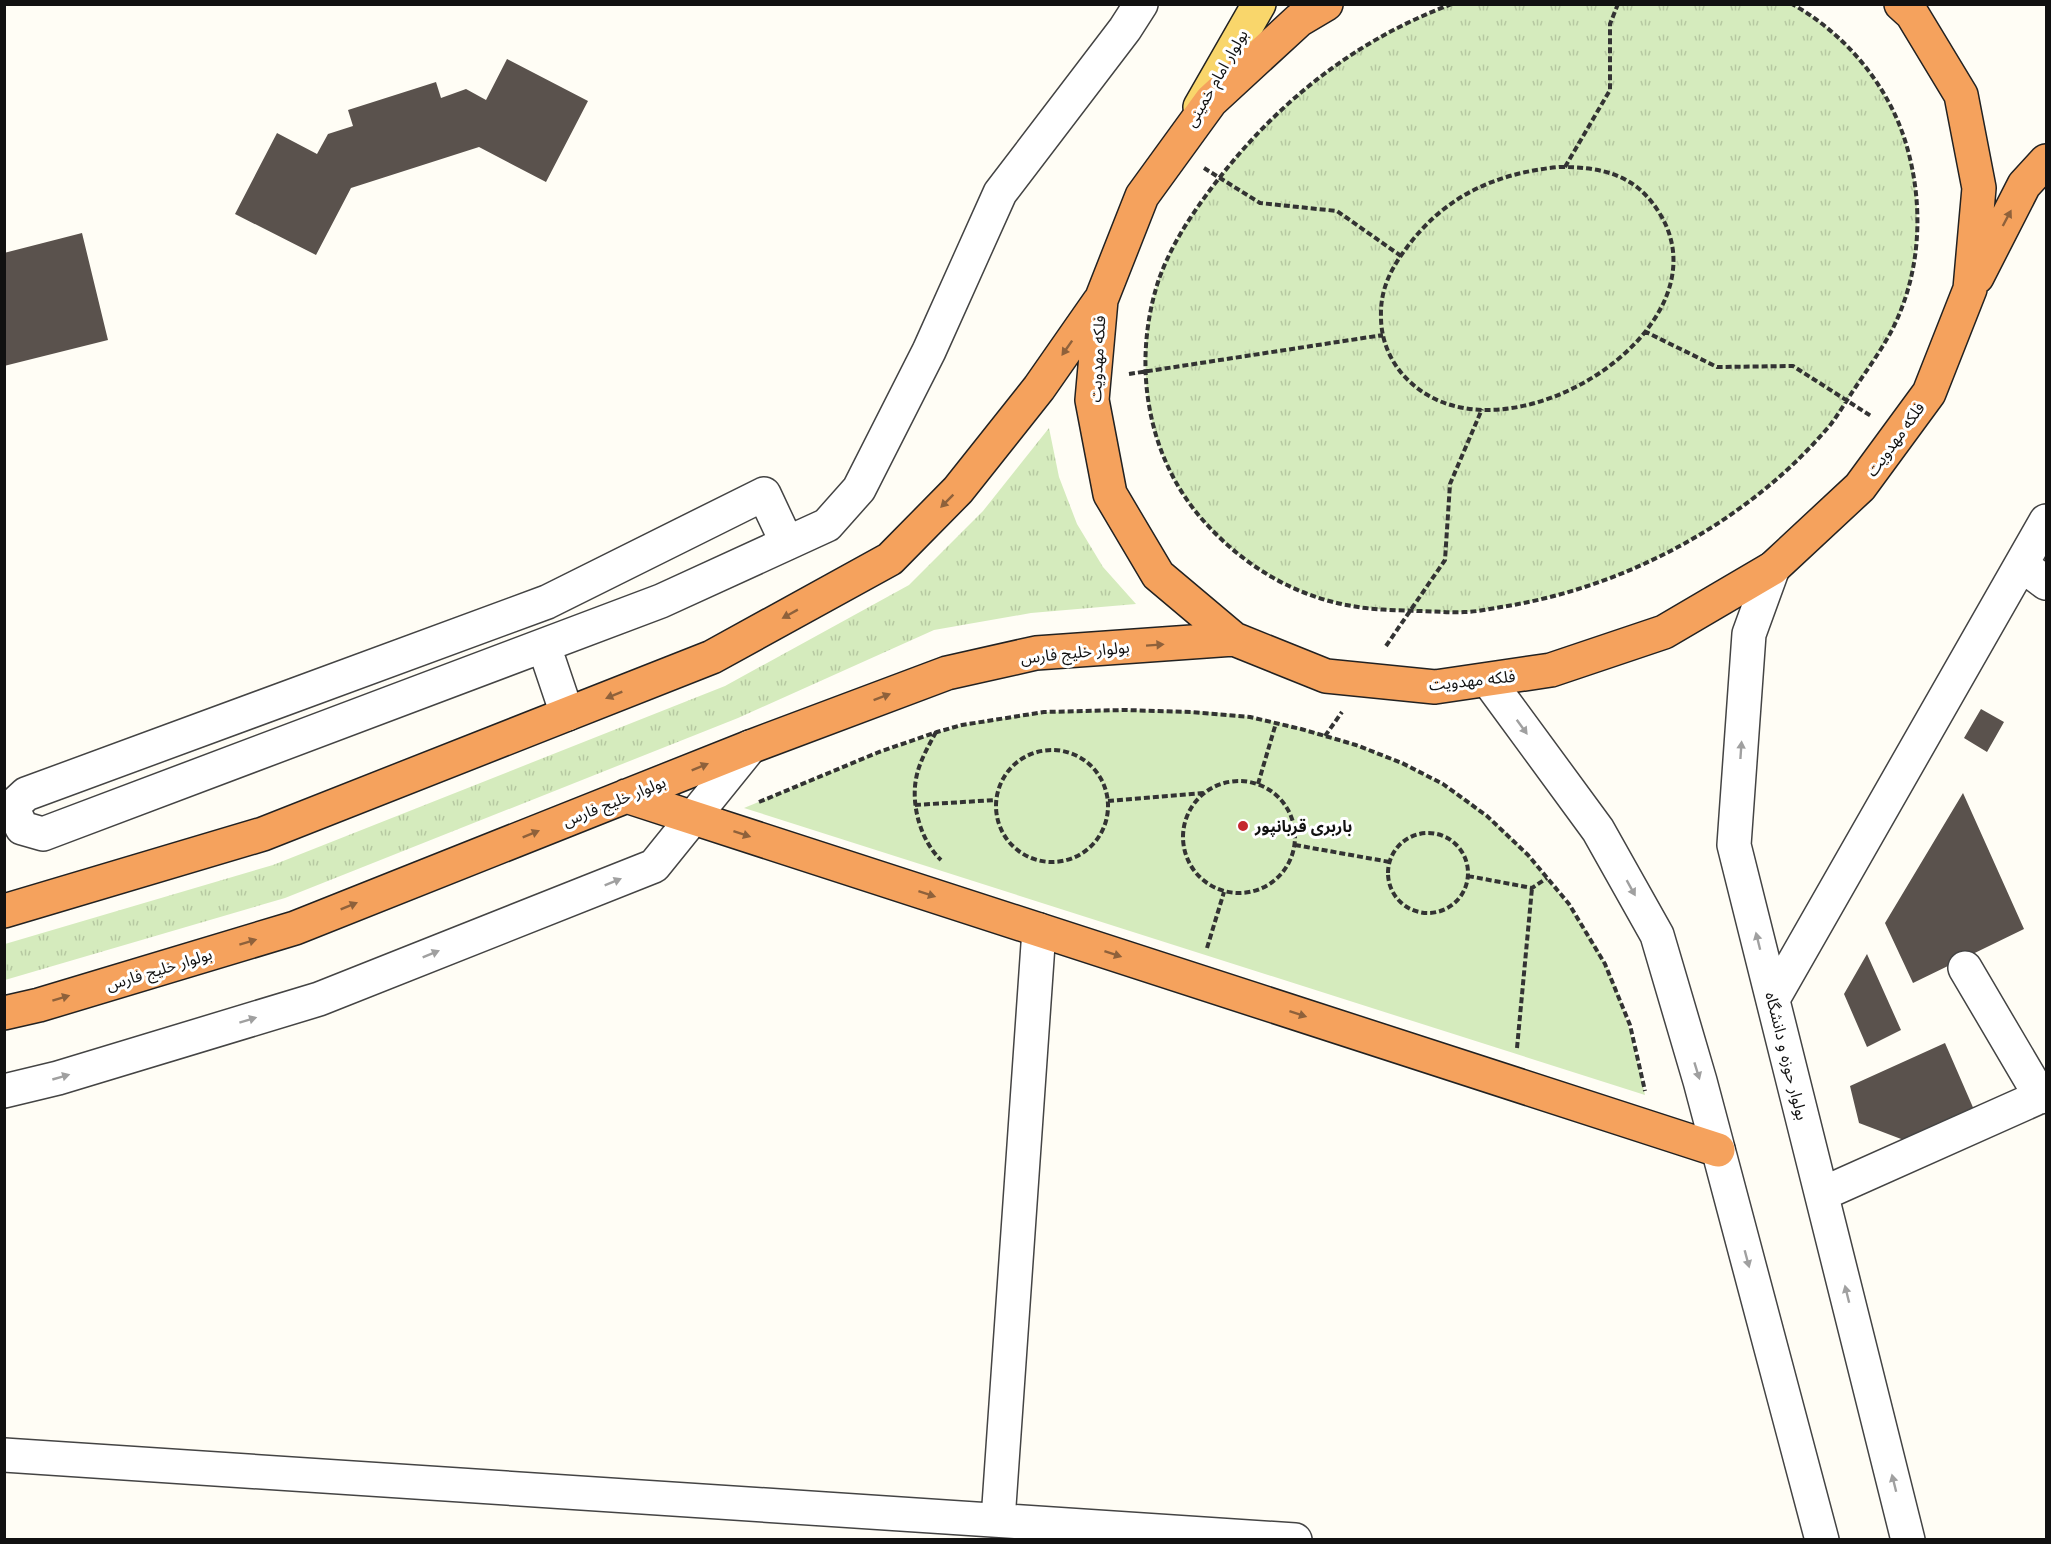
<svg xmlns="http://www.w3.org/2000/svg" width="2051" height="1544" font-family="'Libre Baskerville','Noto Sans Arabic',serif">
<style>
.grass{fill:url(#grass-tufts)}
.park{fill:#d5ebbd}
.building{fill:#5a524d}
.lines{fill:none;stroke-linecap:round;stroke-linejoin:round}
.minor-casing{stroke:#444;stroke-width:36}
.major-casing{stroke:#222;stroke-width:36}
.highway-casing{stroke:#222;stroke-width:36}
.path{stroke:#333;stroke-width:4;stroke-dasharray:6 3;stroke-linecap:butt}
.minor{stroke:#fff;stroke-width:33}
.major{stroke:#f9d66b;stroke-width:33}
.highway{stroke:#f5a25d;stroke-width:33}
.oneway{fill:#8e613b}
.oneway2{fill:#a0a0a0}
.poi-dot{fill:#c4262e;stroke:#fff;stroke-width:2}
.labels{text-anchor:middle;stroke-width:6;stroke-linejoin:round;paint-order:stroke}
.street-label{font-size:16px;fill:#111;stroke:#fff}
.poi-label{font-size:16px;font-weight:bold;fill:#111;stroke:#fff;text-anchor:start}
</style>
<defs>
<pattern id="grass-tufts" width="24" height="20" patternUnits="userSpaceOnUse" patternTransform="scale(1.5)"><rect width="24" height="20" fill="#d5ebbd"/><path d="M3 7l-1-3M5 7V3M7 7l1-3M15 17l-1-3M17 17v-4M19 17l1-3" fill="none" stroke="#b6c8a1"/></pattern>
</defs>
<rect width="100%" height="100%" fill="#fffdf5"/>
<path class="grass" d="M 1452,4 L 1792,4 C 1846,34 1890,87 1907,147 C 1924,207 1921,273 1892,330 C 1882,349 1869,367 1857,385 C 1848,398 1840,412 1831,424 C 1750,521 1625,588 1501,607 C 1489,609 1476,612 1464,612 C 1449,613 1433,611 1417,611 C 1396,610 1373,610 1352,606 C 1292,596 1240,563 1201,518 C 1145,453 1132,360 1159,279 C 1171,246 1189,218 1210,190 C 1273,106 1352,40 1452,4 Z
M 1049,428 L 1059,477 L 1077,524 L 1103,567 L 1136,604 L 1031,613 L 934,630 L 738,718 L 285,898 L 5,980 L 5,944 L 273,865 L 725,686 L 909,585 L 983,511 Z"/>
<path class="park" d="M 1124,710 C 1166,711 1210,709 1251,717 C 1332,732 1424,763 1487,816 C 1511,835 1531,858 1550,882 C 1571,907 1591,935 1606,965 C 1626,1006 1635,1050 1645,1095 L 744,808 L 879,752 L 962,725 L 1044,712 Z"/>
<path class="building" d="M 507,59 L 588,101 L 546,182 L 479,147 L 351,188 L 316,255 L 235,214 L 277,133 L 317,154 L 328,134 L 353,126 L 348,110 L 436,82 L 441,98 L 466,89 L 486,100 Z
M 82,233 L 108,340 L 4,366 L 4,253 Z
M 1981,709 L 2004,722 L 1987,752 L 1964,738 Z
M 1963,793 L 2024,929 L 1913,983 L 1885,923 Z
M 1867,954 L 1901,1030 L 1867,1047 L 1844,994 Z
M 1945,1043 L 1975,1112 L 1909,1142 L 1859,1123 L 1850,1086 Z"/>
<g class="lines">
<g class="minor-casing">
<path id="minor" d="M 787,543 L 764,494 L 547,602 L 26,794 L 12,807 L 22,828 L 43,834 L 661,601 L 827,525 L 859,489 L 929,351 L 1000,193 L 1125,29 L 1141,4
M 2022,565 L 2046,583
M 1773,568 L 1749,634 L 1734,845 L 1908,1540
M 544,646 L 567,714
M 1488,680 L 1598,830 L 1657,935 L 1700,1081 L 1822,1540
M 1965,968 L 2041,1097
M 1773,999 L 2046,521
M 4,1091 L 58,1078 L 319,999 L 654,866 L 750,747
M 1822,1194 L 2046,1094
M 4,1455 L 1295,1540
M 998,1520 L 1039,930"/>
</g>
<g class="major-casing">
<path id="major" d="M 1200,107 L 1259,4"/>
</g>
<g class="highway-casing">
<path id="highway" d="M 1326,4 L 1299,20 L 1211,101 L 1142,196 L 1101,300 L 1092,400 L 1110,494 L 1158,575 L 1234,639 L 1326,676 L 1435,687 L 1551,670 L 1664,632 L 1773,568 L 1860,487 L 1929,393 L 1970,289 L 1979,188 L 1961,95 L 1912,14 L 1901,4
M 1977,277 L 2024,185 L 2046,161
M 626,796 L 1718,1150
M 4,911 L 263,834 L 712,657 L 890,559 L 958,490 L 1039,388 L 1099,302
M 4,1013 L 39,1005 L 295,928 L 750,747 L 947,673 L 1036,653 L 1234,639"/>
</g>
<path class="path" d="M 1452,4 C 1352,41 1273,106 1210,190 C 1189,218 1171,246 1159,279 C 1132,360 1145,453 1201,518 C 1240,563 1292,596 1352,606 C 1373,610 1396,610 1417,611 C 1433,611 1449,613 1464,612 C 1476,612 1489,609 1501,607 C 1625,588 1750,521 1831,424 C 1840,412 1848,398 1857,385 C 1869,367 1882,349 1892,330 C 1921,273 1924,207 1907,147 C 1890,87 1846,34 1792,4
M 1559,167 C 1602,167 1636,174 1660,214 C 1731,330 1503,472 1409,381 C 1391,364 1381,341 1381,317 C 1380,291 1390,270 1405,250 C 1443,197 1495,173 1559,167 Z
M 1565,167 L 1610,90 L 1610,24 L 1618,4
M 1204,168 L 1260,203 L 1337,211 L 1401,256
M 1644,331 L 1717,367 L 1793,366 L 1871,416
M 1129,374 L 1383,335
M 1386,646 L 1445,560 L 1450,484 L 1482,409
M 936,732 C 928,747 919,762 916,779 C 911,806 921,841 941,860
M 1325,736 L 1342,712
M996 806a56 56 0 1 1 112 0a56 56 0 1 1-112 0Z
M1183 837a56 56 0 1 1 112 0a56 56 0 1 1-112 0Z
M 1258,784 L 1276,723
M 1108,801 L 1203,793
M 759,802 L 879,752 L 937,732 L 962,725 L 1044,712 L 1124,710 L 1192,712 L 1250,717 L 1301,729 L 1356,745 L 1402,763 L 1443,784 L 1487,816 L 1528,855 L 1569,904 L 1605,964 L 1630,1025 L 1645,1091
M 915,805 L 995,800
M1388 873a40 40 0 1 1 80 0a40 40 0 1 1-80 0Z
M 1295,845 L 1390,862
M 1468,876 L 1532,888 L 1547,878
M 1207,948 L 1224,892
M 1517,1048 L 1532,888"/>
<use href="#minor" class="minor"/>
<use href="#major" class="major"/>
<use href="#highway" class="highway"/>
</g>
<defs><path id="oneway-solid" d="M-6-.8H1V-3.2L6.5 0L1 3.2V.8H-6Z" transform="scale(1.5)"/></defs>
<g class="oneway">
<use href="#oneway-solid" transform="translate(2007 218) rotate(-62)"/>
<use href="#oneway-solid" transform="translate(1067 348) rotate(125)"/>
<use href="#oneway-solid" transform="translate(947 501) rotate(135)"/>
<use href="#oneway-solid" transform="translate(790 614) rotate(151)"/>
<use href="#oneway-solid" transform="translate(1155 645) rotate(-4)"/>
<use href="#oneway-solid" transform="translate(614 695) rotate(158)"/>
<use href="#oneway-solid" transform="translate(882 697) rotate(-21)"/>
<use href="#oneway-solid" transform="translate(700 767) rotate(-22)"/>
<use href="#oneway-solid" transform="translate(531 834) rotate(-22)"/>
<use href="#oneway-solid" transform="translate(742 834) rotate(18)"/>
<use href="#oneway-solid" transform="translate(927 894) rotate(18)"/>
<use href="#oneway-solid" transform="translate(349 906) rotate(-22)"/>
<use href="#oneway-solid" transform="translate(248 942) rotate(-17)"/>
<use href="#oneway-solid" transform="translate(1113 954) rotate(18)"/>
<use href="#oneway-solid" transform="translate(61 998) rotate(-17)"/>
<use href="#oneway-solid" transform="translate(1298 1014) rotate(18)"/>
</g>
<g class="oneway2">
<use href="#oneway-solid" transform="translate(1522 727) rotate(54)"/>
<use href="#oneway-solid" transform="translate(1741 750) rotate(-86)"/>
<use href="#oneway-solid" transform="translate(613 882) rotate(-22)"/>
<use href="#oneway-solid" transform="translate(1631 888) rotate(61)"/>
<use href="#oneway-solid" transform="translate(1758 941) rotate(-104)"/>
<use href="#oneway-solid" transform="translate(431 954) rotate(-22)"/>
<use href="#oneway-solid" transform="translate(248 1020) rotate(-17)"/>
<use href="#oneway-solid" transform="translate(1697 1071) rotate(73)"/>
<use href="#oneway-solid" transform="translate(61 1077) rotate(-16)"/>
<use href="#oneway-solid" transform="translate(1747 1259) rotate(75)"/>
<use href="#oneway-solid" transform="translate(1847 1294) rotate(-104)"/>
<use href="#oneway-solid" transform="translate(1894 1483) rotate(-104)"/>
</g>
<circle class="poi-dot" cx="1243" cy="826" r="6"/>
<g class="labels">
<g class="street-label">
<text transform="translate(1216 78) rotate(-60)" y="6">بولوار امام خمینی</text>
<text transform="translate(1097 359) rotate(-87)" y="6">فلکه مهدویت</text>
<text transform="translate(1895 439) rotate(-54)" y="6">فلکه مهدویت</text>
<text transform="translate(1075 652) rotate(-6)" y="6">بولوار خلیج فارس</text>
<text transform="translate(1472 680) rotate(-6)" y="6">فلکه مهدویت</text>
<text transform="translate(614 801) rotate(-22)" y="6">بولوار خلیج فارس</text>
<text transform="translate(159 969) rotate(-17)" y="6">بولوار خلیج فارس</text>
<text transform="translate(1787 1056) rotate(76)" y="6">بولوار حوزه و دانشگاه</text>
</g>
<g class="poi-label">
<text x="1255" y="832">باربری قربانپور</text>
</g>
</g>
<rect width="2051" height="1544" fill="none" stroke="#111111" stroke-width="12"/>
</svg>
